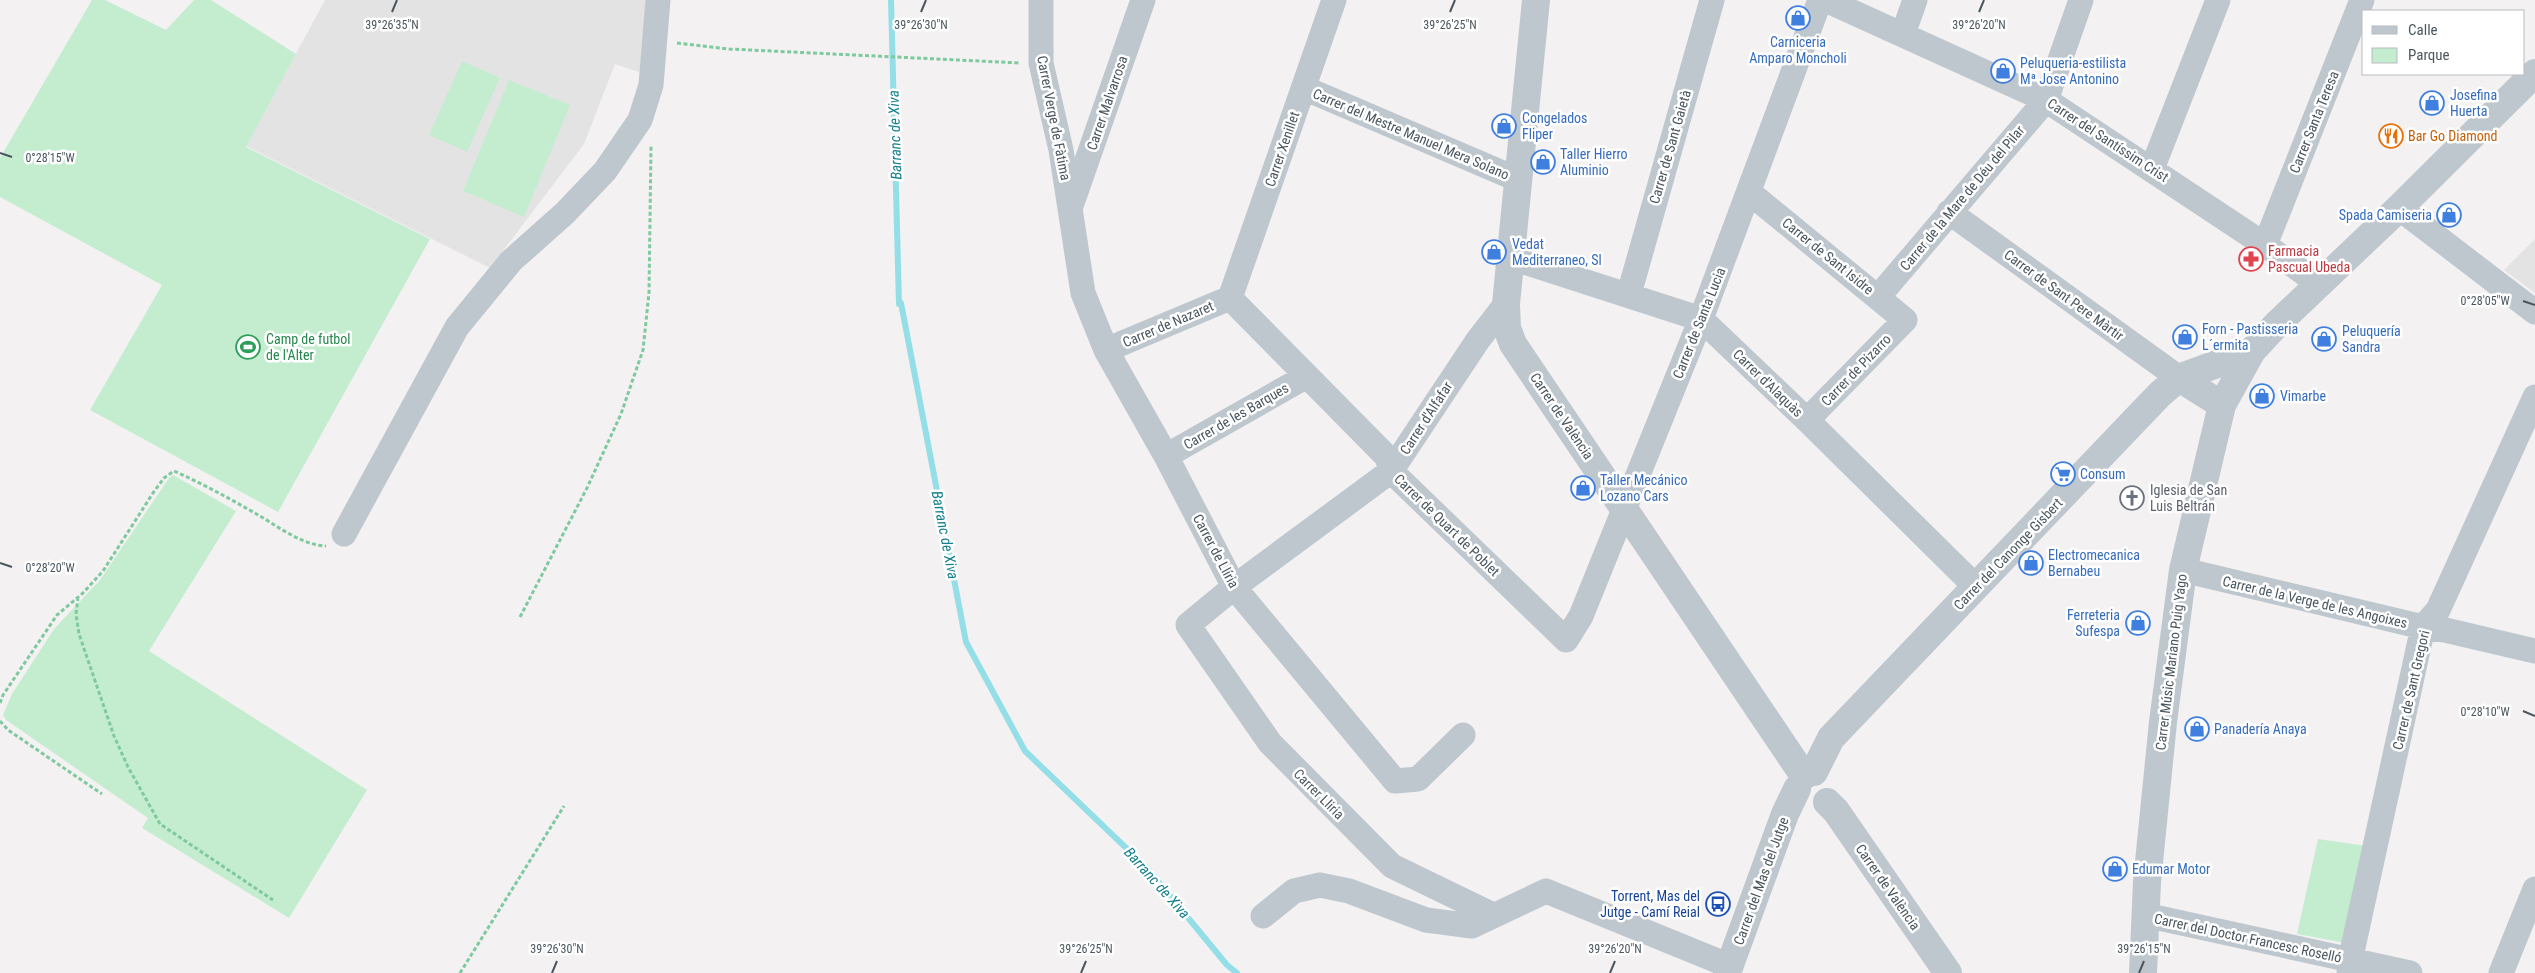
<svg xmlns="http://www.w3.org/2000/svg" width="2535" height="973" font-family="'Roboto Condensed',sans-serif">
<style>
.education{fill:#e4e3e3}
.green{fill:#c4edd0}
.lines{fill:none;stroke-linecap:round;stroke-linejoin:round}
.stream{stroke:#94dee7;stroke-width:6}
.path{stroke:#7ec99d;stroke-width:3;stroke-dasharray:4 2.5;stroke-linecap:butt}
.minor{stroke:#bec7cd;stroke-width:25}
.tertiary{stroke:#bec7cd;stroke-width:28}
.ticks{fill:none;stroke:#4a565e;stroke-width:2}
.labels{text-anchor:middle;stroke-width:5;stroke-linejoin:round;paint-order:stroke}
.shop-label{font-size:14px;fill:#366cbe;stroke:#fff;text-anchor:start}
.street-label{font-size:14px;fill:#4a565e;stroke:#fff}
.food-label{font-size:14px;fill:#c56008;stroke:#fff;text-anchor:start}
.health-label{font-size:14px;fill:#be3a42;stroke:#fff;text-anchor:start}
.leisure-label{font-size:14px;fill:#27864d;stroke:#fff;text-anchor:start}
.worship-label{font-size:14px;fill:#5b616d;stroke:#fff;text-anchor:start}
.transit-label{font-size:14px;fill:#164399;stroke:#fff;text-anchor:end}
.water-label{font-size:15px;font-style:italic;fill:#16818e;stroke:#fff}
.ticks-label{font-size:12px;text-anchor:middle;fill:#4a565e;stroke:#fff;stroke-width:5;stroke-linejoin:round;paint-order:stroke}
</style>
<rect width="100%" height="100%" fill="#f3f1f2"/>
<path class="education" d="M 325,0 L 650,0 L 642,73 L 615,64 L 584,144 L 490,268 L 246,146 Z
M 2535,239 L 2535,293 L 2504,270 Z"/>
<path class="green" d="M 92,0 L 105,0 L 166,30 L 194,0 L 211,0 L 296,54 L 246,147 L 430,239 L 278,512 L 90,410 L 162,285 L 0,197 L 0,158 Z
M 462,61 L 500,78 L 467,152 L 429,135 Z
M 509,80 L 570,105 L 524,217 L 463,191 Z
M 173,475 L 236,511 L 149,651 L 367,790 L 289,918 L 142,828 L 148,818 L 6,720 L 3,715 L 12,694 L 54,629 L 100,580 L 169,478 Z
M 2318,839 L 2367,846 L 2345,943 L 2297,934 Z"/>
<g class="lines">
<path class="stream" d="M 891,0 L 899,304 L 901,303 L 966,642 L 1025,751 L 1147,868 L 1227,965 L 1237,973"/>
<path class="path" d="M 677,43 L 729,49 L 1020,63
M 78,597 L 76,614 L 79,634 L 114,736 L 128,767 L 160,824 L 273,900
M 520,617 L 587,488 L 621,414 L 643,350 L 649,293 L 651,146
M 0,703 L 3,695 L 57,615 L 83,593 L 103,571 L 153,493 L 164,478 L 174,471 C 201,483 227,497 253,512 C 275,524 300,545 326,546
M 0,721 L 8,730 L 102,794
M 460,973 L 564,806"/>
<path class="minor" d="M 1041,0 L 1041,63 L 1061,150 L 1083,293 L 1106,350 L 1166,456 L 1234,587 L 1395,781 L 1418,779 L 1463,735
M 1826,0 L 2046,100 L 2265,245 L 2319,284
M 1903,34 L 1915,0
M 1304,88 L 1519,180
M 2152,169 L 2218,0
M 1750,193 L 1905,320 L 1807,420
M 1071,206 L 1143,0
M 2399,208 L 2535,312
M 1949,212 L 2179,378
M 2265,245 L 2362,0
M 1512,258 L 1701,319 L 1807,420 L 1976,587
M 1629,294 L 1712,0
M 1878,297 L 2046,100 L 2081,0
M 1230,298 L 1387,457 L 1391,471 L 1566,640 L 1581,616 L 1701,319 L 1820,0
M 1230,298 L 1334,0
M 1106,350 L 1230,298
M 1166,456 L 1307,376
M 344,534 L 457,327 L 511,261 L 565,213 L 605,171 L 640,120 L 651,85 L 658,0
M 2183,570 L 2423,627 L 2445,630 L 2535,651
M 1493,915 L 1392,866 L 1270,743 L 1188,625 L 1234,587 L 1391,471 L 1478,340 L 1506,304
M 2145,915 L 2410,973
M 1263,916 L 1294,891 L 1320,885 L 1349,891 L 1426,920 L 1472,926 L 1546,891 L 1730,966
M 2349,973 L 2350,961 L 2423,627 L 2438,610 L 2535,397
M 2501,973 L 2535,889"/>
<path class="tertiary" d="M 1536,0 L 1506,304 L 1507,328 L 1513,344 L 1804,776
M 2179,378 L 2222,405
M 1814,772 L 1831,738 L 2160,394 L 2179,378 L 2252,351
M 1827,802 L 1836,811 L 1948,973
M 1727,973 L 1785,814 L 1797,789
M 2143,973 L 2147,882 L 2163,722 L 2183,570 L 2222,405 L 2252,351 L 2276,325 L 2399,208 L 2535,73"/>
</g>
<path class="ticks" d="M 392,12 L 397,0M 921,12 L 926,0M 1450,12 L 1455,0M 1979,12 L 1984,0M 0,153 L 12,157M 2523,301 L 2535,305M 0,563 L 12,567M 2523,711 L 2535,716M 552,973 L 557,961M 1081,973 L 1086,961M 1610,973 L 1615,961M 2139,973 L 2144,961"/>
<defs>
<g id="shop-ring" transform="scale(1.25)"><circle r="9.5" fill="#fff" stroke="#3f7fe0" stroke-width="1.5"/><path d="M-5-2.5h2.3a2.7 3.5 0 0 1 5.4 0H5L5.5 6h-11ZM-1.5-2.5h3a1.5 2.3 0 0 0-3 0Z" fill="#3f7fe0"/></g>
<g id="restaurant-ring" transform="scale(1.25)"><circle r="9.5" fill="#fff" stroke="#e8710a" stroke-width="1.5"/><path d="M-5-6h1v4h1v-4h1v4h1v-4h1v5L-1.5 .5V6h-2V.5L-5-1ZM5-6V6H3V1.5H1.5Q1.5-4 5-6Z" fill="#e8710a"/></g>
<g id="pharmacy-ring" transform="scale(1.25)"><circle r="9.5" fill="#fff" stroke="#e0444e" stroke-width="1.5"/><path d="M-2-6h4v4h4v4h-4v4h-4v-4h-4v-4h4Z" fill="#e0444e"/></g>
<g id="stadium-ring" transform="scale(1.25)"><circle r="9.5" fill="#fff" stroke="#2e9e5b" stroke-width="1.5"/><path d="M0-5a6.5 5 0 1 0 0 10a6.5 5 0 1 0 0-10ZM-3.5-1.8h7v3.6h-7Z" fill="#2e9e5b"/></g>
<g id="supermarket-ring" transform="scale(1.25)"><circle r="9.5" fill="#fff" stroke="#3f7fe0" stroke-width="1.5"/><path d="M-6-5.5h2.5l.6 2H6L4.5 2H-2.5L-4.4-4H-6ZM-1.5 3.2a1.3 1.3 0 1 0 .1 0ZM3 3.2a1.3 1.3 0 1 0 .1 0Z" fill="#3f7fe0"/></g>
<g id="church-ring" transform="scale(1.25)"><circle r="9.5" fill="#fff" stroke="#6b7280" stroke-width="1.5"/><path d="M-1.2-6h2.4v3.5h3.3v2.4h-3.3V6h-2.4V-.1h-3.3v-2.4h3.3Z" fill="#6b7280"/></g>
<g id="bus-ring" transform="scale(1.25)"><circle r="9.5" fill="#fff" stroke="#1a4fb4" stroke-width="1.5"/><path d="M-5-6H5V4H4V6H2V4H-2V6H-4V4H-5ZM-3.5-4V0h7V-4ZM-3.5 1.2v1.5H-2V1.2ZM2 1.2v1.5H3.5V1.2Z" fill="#1a4fb4"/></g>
</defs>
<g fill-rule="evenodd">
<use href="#shop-ring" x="1798" y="18"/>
<use href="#shop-ring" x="2003" y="71"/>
<use href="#shop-ring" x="2432" y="103"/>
<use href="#shop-ring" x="1504" y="126"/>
<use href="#restaurant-ring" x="2391" y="136"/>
<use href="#shop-ring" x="1543" y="162"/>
<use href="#shop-ring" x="2449" y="215"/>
<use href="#shop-ring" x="1494" y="252"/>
<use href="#pharmacy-ring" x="2251" y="259"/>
<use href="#shop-ring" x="2185" y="337"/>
<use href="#shop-ring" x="2324" y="339"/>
<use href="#stadium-ring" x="248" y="347"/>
<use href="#shop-ring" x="2262" y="396"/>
<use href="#supermarket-ring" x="2063" y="474"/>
<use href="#shop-ring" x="1583" y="488"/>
<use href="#church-ring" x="2132" y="498"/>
<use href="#shop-ring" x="2031" y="563"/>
<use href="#shop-ring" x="2138" y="623"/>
<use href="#shop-ring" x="2197" y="729"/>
<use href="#shop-ring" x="2115" y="869"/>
<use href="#bus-ring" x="1718" y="904"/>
</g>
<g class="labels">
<g class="shop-label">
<text x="1798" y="47" text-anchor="middle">Carniceria<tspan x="1798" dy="16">Amparo Moncholi</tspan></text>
<text x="2020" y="68">Peluqueria-estilista<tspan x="2020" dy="16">Mª Jose Antonino</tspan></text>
<text x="2450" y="100">Josefina<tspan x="2450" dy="16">Huerta</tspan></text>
<text x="1522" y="123">Congelados<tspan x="1522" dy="16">Fliper</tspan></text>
<text x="1560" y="159">Taller Hierro<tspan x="1560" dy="16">Aluminio</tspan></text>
<text x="2432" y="220" text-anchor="end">Spada Camiseria</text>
<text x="1512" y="249">Vedat<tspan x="1512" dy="16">Mediterraneo, Sl</tspan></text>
<text x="2202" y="334">Forn - Pastisseria<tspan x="2202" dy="16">L´ermita</tspan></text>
<text x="2342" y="336">Peluquería<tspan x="2342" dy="16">Sandra</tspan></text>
<text x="2280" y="401">Vimarbe</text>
<text x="2080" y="479">Consum</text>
<text x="1600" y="485">Taller Mecánico<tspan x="1600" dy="16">Lozano Cars</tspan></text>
<text x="2048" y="560">Electromecanica<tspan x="2048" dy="16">Bernabeu</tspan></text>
<text x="2120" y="620" text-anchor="end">Ferreteria<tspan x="2120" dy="16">Sufespa</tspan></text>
<text x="2214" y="734">Panadería Anaya</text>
<text x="2132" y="874">Edumar Motor</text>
</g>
<g class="street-label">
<text transform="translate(1107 103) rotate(-71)" y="5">Carrer Malvarrosa</text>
<text transform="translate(1054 118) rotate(79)" y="5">Carrer Verge de Fàtima</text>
<text transform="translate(2314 122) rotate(-68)" y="5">Carrer Santa Teresa</text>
<text transform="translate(1411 134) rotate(23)" y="5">Carrer del Mestre Manuel Mera Solano</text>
<text transform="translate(2108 140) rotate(33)" y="5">Carrer del Santíssim Crist</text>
<text transform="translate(1670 147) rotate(-74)" y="5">Carrer de Sant Gaietà</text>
<text transform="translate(1282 149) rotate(-71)" y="5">Carrer Xenillet</text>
<text transform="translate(1962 198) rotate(-50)" y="5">Carrer de la Mare de Déu del Pilar</text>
<text transform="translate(1828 256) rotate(39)" y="5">Carrer de Sant Isidre</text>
<text transform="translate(2064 295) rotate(36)" y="5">Carrer de Sant Pere Màrtir</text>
<text transform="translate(1699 323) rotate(-68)" y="5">Carrer de Santa Lucia</text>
<text transform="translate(1168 324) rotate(-23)" y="5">Carrer de Nazaret</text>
<text transform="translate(1856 370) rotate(-46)" y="5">Carrer de Pizarro</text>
<text transform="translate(1768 383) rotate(44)" y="5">Carrer d'Alaquàs</text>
<text transform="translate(1236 416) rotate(-30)" y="5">Carrer de les Barques</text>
<text transform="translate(1562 416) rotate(56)" y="5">Carrer de València</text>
<text transform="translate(1426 418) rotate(-57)" y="5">Carrer d'Alfafar</text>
<text transform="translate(1447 525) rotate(44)" y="5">Carrer de Quart de Poblet</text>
<text transform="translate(1216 551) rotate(62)" y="5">Carrer de Llíria</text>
<text transform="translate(2008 554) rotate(-46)" y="5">Carrer del Canonge Gisbert</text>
<text transform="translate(2315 602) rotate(13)" y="5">Carrer de la Verge de les Angoixes</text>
<text transform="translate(2171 662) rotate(-83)" y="5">Carrer Músic Mariano Puig Yago</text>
<text transform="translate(2411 690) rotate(-77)" y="5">Carrer de Sant Gregori</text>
<text transform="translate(1319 794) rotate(45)" y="5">Carrer Lliria</text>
<text transform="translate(1761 881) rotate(-70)" y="5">Carrer del Mas del Jutge</text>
<text transform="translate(1888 887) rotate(55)" y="5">Carrer de València</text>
<text transform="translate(2248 938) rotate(12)" y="5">Carrer del Doctor Francesc Roselló</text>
</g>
<g class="food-label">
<text x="2408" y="141">Bar Go Diamond</text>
</g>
<g class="health-label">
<text x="2268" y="256">Farmacia<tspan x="2268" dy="16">Pascual Ubeda</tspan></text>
</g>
<g class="leisure-label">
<text x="266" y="344">Camp de futbol<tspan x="266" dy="16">de l'Alter</tspan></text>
</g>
<g class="worship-label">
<text x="2150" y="495">Iglesia de San<tspan x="2150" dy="16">Luis Beltrán</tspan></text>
</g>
<g class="transit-label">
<text x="1700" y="901">Torrent, Mas del<tspan x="1700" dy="16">Jutge - Camí Reial</tspan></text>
</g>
<g class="water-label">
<text transform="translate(895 135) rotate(-92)" y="5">Barranc de Xiva</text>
<text transform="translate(945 535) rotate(79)" y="5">Barranc de Xiva</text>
<text transform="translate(1157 883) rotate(48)" y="5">Barranc de Xiva</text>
</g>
</g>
<g class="ticks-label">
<text x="392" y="29">39°26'35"N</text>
<text x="921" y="29">39°26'30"N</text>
<text x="1450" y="29">39°26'25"N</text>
<text x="1979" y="29">39°26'20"N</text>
<text x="50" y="162">0°28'15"W</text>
<text x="2485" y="305">0°28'05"W</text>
<text x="50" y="572">0°28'20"W</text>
<text x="2485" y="716">0°28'10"W</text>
<text x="557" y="953">39°26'30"N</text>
<text x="1086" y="953">39°26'25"N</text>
<text x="1615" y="953">39°26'20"N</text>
<text x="2144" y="953">39°26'15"N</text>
</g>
<rect x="2362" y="10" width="162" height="65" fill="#ffffff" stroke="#b7bbbf"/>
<rect x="2372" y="26" width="25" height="8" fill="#bec7cd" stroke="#b7bbbf"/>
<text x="2408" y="35" font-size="15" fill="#4a565e">Calle</text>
<rect x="2372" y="48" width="25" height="15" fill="#c4edd0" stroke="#b7bbbf"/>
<text x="2408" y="60" font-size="15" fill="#4a565e">Parque</text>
</svg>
